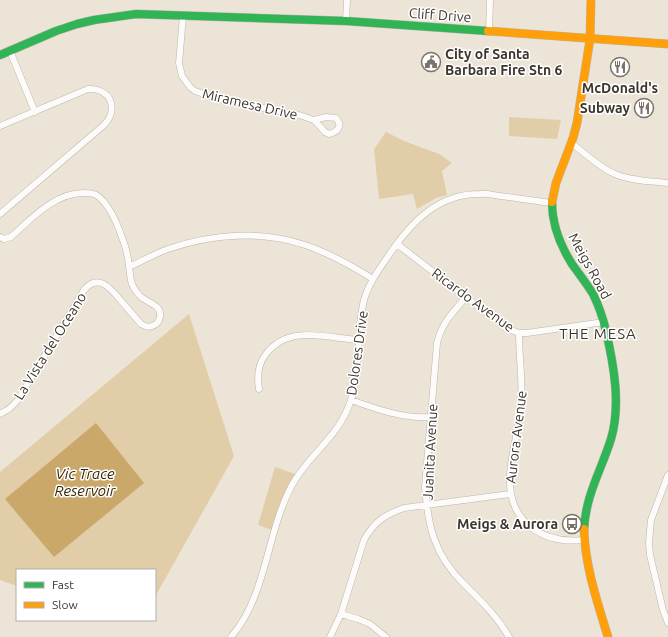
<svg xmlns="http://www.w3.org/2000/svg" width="668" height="637" font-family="Ubuntu,sans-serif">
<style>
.green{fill:#e2cda9}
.water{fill:#c9a86a}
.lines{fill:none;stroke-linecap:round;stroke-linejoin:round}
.street-casing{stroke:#bcb5ab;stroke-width:7}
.fast-casing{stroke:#bcb5ab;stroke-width:9}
.slow-casing{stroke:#bcb5ab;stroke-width:9}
.street{stroke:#fcfbf9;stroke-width:6}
.fast{stroke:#30b455;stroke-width:8}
.slow{stroke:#ff9f0a;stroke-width:8}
.labels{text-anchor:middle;stroke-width:3;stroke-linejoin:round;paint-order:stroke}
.street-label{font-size:14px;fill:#3c362d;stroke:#fff}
.poi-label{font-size:14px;font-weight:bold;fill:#3c362d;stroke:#fff;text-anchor:end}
.neighbourhood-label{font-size:15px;letter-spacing:1px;fill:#3c362d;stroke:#fff}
.water-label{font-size:15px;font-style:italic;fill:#392702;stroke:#fff}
</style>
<rect width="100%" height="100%" fill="#ece4d6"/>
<path class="green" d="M 509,117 L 561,120 L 557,139 L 509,136 Z
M 386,132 L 404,141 L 439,154 L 452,163 L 442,171 L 447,195 L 436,198 L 417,209 L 413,194 L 379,199 L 374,149 Z
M 189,314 L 234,456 L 155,597 L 155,570 L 17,570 L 17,586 L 0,580 L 0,472 Z
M 275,467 L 298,475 L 275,531 L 258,525 Z"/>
<path class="water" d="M 96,423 L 144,483 L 54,557 L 5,499 Z"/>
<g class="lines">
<g class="street-casing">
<path id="street" d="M 183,16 L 179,63 L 182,76 L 190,87 L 195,91 L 218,99 L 299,115 L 314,120
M 346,21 L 347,0
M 489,32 L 490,0
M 10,51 L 35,112
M 326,117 L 336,118 C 343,126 338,132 329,134 L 325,132 L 314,120 Z
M 0,126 L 88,89 C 111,88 119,109 104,125 L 0,214
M 571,143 C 585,153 600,168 615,174 C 631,181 651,181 668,183
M 0,237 L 4,239 L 11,237 C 31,219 55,192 85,193 C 90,193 96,194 99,197 C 111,207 118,226 123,240 C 126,248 128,257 129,266 C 130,273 130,278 132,284 C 134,289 137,293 141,297 C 148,303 162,305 160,317 C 159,322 156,325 152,326 C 148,328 145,326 141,324 C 135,317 128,309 122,302 C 112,290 99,272 84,290 L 18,400 L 9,409 L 0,414
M 397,244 L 506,328 L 519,333 L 527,333 L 604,322
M 129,267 C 142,261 154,254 168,249 C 212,234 261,230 305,245 C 330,253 352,266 373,279
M 466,297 C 453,313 442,322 437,343 L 425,487 C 428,526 434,555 464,584 C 481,601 497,616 509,637
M 519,333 C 519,358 523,381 521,406 C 518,446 492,498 532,528 C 547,539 565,542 583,540
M 259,389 C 257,377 258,364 266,354 C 289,324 327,338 359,340
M 351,400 C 376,409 404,419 431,417
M 668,475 L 651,520 L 649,542 L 650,555 L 663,610 L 668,623
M 341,614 L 358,619 L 370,624 L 386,637
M 231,637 C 267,595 266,535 291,487 C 308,454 339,438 351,400 C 361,368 356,332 364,300 C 369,282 381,267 391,252 C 412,221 439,194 479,194 C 486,193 493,195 500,196 C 518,198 535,201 552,203
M 330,637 L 341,614 L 364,540 C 374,522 384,515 404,508 L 510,494"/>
</g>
<g class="fast-casing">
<path id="fast" d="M 0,55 L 56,31 L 77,24 L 94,20 L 136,14 L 346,21 L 488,31
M 552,202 C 552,225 560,245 572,264 C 579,274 587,284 593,294 C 599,306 603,318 606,331 C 614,366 621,405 611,439 C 601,471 586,494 584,529"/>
</g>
<g class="slow-casing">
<path id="slow" d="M 488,31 L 668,44
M 552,202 L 556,183 L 573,138 L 577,123 L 590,39 L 591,0
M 584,529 C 585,566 597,601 608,637"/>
</g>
<use href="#street" class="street"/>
<use href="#fast" class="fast"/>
<use href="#slow" class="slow"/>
</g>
<defs>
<g id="civic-ring" transform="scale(1)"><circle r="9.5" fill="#fff" stroke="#7a7368" stroke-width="1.5"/><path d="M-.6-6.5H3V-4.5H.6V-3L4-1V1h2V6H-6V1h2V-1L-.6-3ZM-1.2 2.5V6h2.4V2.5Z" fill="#7a7368"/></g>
<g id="restaurant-ring" transform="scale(1)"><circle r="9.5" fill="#fff" stroke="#7a7368" stroke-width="1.5"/><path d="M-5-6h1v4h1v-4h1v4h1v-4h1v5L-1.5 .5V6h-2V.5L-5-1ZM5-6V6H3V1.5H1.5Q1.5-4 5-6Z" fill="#7a7368"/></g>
<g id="bus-ring" transform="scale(1)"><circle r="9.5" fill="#fff" stroke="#7a7368" stroke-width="1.5"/><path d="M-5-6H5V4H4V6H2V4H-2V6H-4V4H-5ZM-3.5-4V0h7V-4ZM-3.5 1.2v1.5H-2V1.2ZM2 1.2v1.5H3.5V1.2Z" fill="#7a7368"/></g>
</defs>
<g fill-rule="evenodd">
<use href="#civic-ring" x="431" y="62"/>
<use href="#restaurant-ring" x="620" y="67"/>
<use href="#restaurant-ring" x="644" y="108"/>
<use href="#bus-ring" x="572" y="524"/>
</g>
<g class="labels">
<g class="street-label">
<text transform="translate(440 15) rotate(4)" y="5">Cliff Drive</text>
<text transform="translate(250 104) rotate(13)" y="5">Miramesa Drive</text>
<text transform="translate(590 266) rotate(61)" y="5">Meigs Road</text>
<text transform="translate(473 300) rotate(36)" y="5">Ricardo Avenue</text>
<text transform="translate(50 346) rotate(-58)" y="5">La Vista del Oceano</text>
<text transform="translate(357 353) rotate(-82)" y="5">Dolores Drive</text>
<text transform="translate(516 437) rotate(-83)" y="5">Aurora Avenue</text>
<text transform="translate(430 452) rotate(-87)" y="5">Juanita Avenue</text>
</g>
<g class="poi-label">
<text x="445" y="59" text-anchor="start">City of Santa<tspan x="445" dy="16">Barbara Fire Stn 6</tspan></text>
<text x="620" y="93" text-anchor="middle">McDonald's</text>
<text x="630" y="113">Subway</text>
<text x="558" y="529">Meigs &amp; Aurora</text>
</g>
<g class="neighbourhood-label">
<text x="598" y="339">THE MESA</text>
</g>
<g class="water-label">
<text x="85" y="479">Vic Trace<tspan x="85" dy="17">Reservoir</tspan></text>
</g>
</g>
<rect x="16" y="569" width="140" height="52" fill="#ffffff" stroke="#b1afab"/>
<rect x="24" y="582" width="20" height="6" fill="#30b455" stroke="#b1afab"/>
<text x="52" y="589" font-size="12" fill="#3c362d">Fast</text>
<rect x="24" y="602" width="20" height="6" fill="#ff9f0a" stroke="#b1afab"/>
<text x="52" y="609" font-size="12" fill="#3c362d">Slow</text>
</svg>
